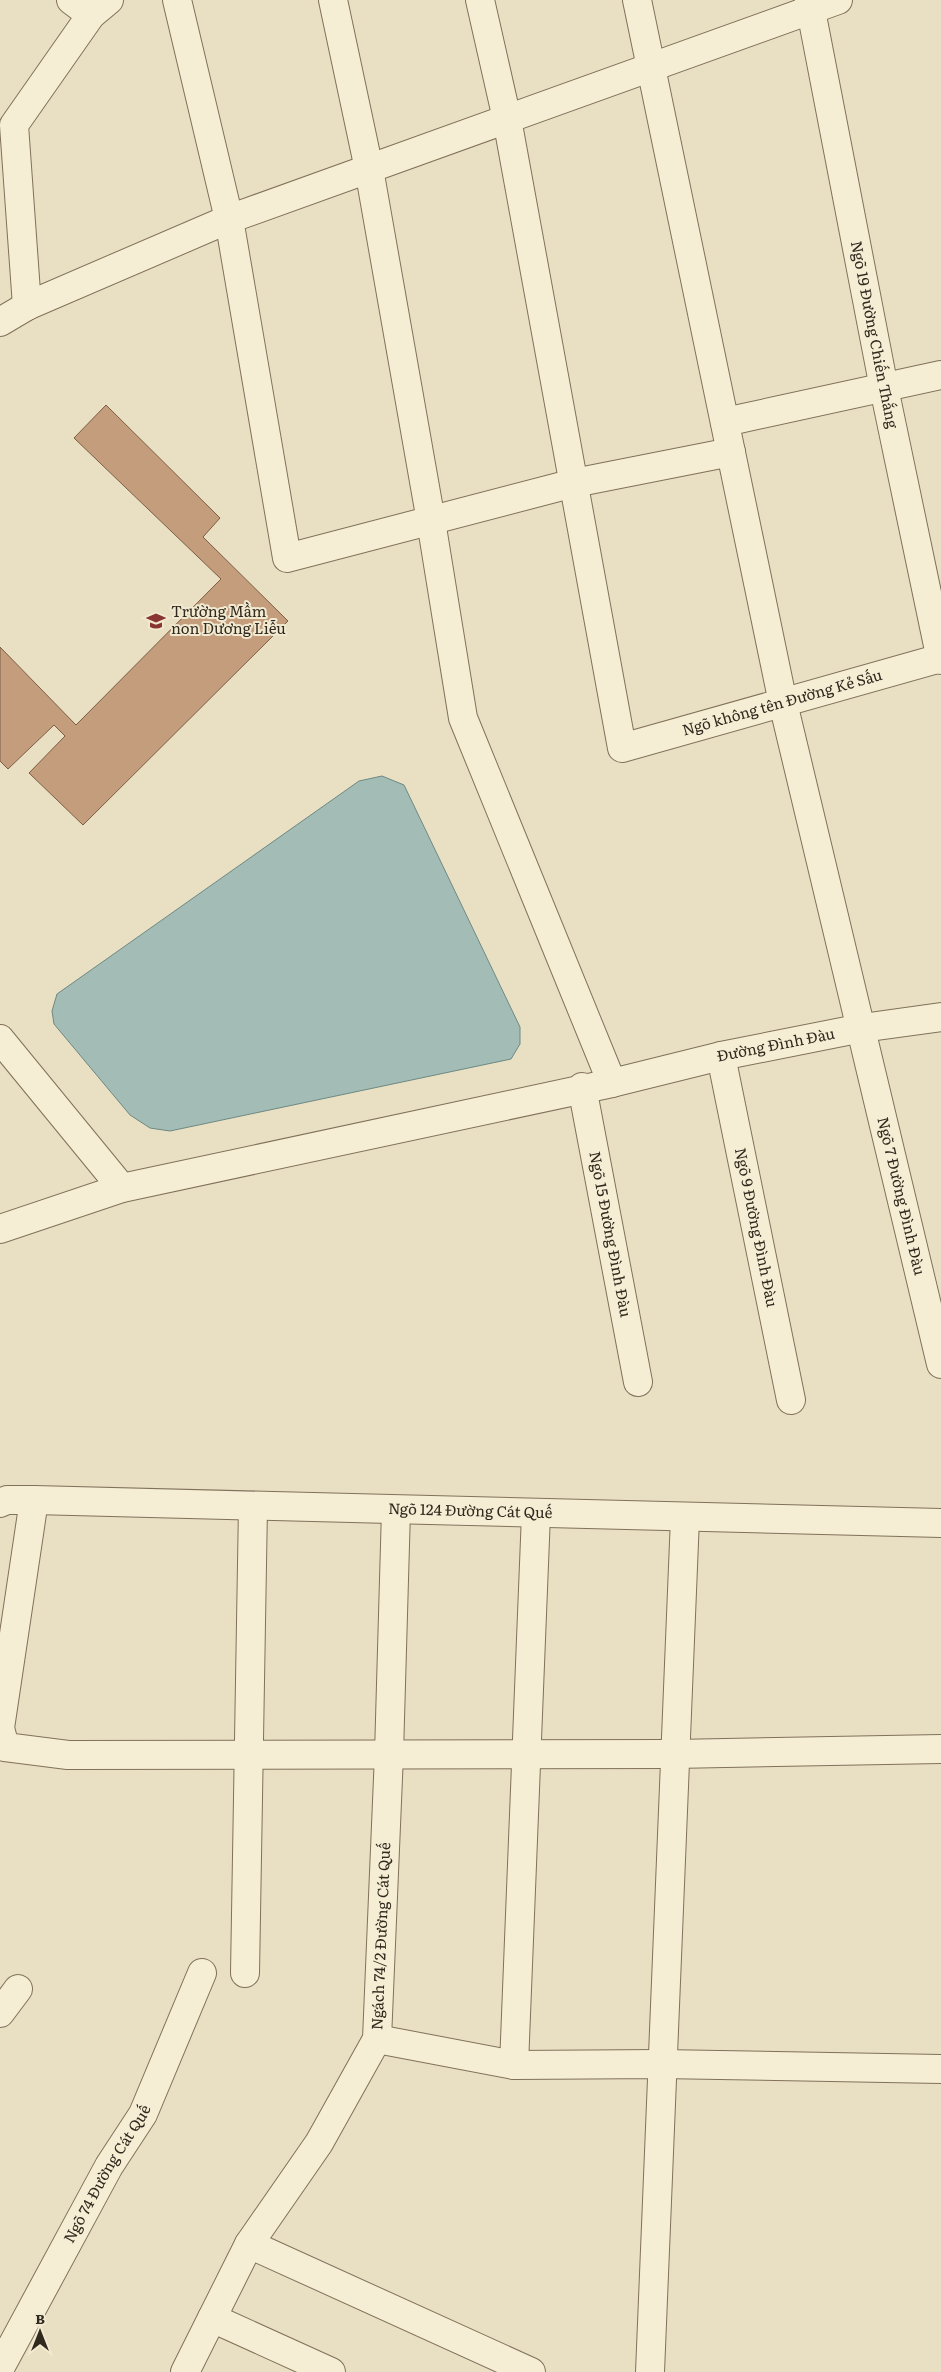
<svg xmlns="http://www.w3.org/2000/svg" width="941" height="2372" font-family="Literata,serif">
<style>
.water{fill:#a4bcb6;stroke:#6c8983}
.building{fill:#c39d7c;stroke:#7d5e44}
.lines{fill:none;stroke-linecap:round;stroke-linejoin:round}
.street-casing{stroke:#81715b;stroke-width:30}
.street{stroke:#f5edd4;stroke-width:28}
.labels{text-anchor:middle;stroke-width:4;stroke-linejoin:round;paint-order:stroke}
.street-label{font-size:15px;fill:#32291e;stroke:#f1ead1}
.poi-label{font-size:15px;fill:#32291e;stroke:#f1ead1;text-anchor:start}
</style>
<rect width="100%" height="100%" fill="#e9dfc2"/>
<path class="water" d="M 382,776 L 404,785 L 520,1027 L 520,1044 L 511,1059 L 170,1131 L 150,1128 L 130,1115 L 54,1024 L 52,1011 L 57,994 L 359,781 Z"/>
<path class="building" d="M 106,405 L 220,518 L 203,537 L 288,621 L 83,825 L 29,773 L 65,736 L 54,725 L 8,769 L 0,761 L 0,647 L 76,725 L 221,579 L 74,438 Z"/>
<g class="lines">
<g class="street-casing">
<g id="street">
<path d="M 71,0 L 91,15"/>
<path d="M 177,0 L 229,219 L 287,558 L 574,483 L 731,452"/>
<path d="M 333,0 L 369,169 L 431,521 L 463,718 L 612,1083"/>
<path id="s1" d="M 480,0 L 507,119 L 622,748 L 941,658"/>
<path id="s2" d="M 637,0 L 783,703 L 941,1364"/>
<path id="s3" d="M 809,0 L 884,388 L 941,660"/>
<path d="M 27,306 L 14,125 L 91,15 L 109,0"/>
<path d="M 0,322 L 27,306 L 229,219 L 838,0"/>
<path d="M 725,422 L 941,375"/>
<path d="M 0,1039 L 122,1188"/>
<path id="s4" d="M 721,1056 L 791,1400"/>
<path id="s5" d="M 582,1087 L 638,1382"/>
<path id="s6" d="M 0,1229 L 122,1188 L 612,1083 L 721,1056 L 862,1028 L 941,1017"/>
<path d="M 34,1500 L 0,1728 L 5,1747 L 68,1755 L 674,1754 L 941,1749"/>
<path id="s7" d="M 0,1503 L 7,1500 L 34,1500 L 941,1523"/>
<path d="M 245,1973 L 253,1506"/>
<path d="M 0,2013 L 18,1989"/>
<path d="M 377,2039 L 514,2065 L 661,2064 L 941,2069"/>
<path d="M 514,2065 L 536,1514"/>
<path d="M 249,2244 L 531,2372"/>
<path d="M 212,2318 L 331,2372"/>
<path id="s8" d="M 0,2368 L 109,2166 L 143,2114 L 202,1973"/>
<path id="s9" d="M 185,2372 L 249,2244 L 319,2143 L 377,2039 L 389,1754 L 396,1510"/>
<path d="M 650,2372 L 685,1518"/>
</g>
</g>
<use href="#street" class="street"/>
</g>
<defs>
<g id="school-bare" transform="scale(1.5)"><path d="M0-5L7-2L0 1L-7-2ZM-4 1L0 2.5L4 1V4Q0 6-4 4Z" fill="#893632" stroke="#f1ead1" stroke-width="2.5" paint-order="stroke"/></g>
</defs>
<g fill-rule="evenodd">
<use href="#school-bare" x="156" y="621"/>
</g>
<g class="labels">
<g class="street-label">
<text dy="5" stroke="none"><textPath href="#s3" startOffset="341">Ngõ 19 Đường Chiến Thắng</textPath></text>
<text dy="5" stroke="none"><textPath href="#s1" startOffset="928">Ngõ không tên Đường Kẻ Sấu</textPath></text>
<text dy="5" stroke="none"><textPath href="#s6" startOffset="798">Đường Đình Đàu</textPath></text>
<text dy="5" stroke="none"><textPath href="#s2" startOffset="1225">Ngõ 7 Đường Đình Đàu</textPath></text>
<text dy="5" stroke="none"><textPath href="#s4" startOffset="175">Ngõ 9 Đường Đình Đàu</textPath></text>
<text dy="5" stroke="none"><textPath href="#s5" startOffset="150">Ngõ 15 Đường Đình Đàu</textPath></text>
<text dy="5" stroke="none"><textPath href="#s7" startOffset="471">Ngõ 124 Đường Cát Quế</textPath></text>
<text dy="5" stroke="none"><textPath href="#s9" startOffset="488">Ngách 74/2 Đường Cát Quế</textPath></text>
<text dy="5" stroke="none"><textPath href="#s8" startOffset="222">Ngõ 74 Đường Cát Quế</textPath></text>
</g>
<g class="poi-label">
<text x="171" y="617">Trường Mầm<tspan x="171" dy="17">non Dương Liễu</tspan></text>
</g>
</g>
<g transform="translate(40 2332)" stroke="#f1ead1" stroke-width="4" paint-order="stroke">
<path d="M0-4L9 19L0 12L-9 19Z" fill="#32291e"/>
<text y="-8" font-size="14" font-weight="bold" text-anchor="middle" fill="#32291e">B</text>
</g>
</svg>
